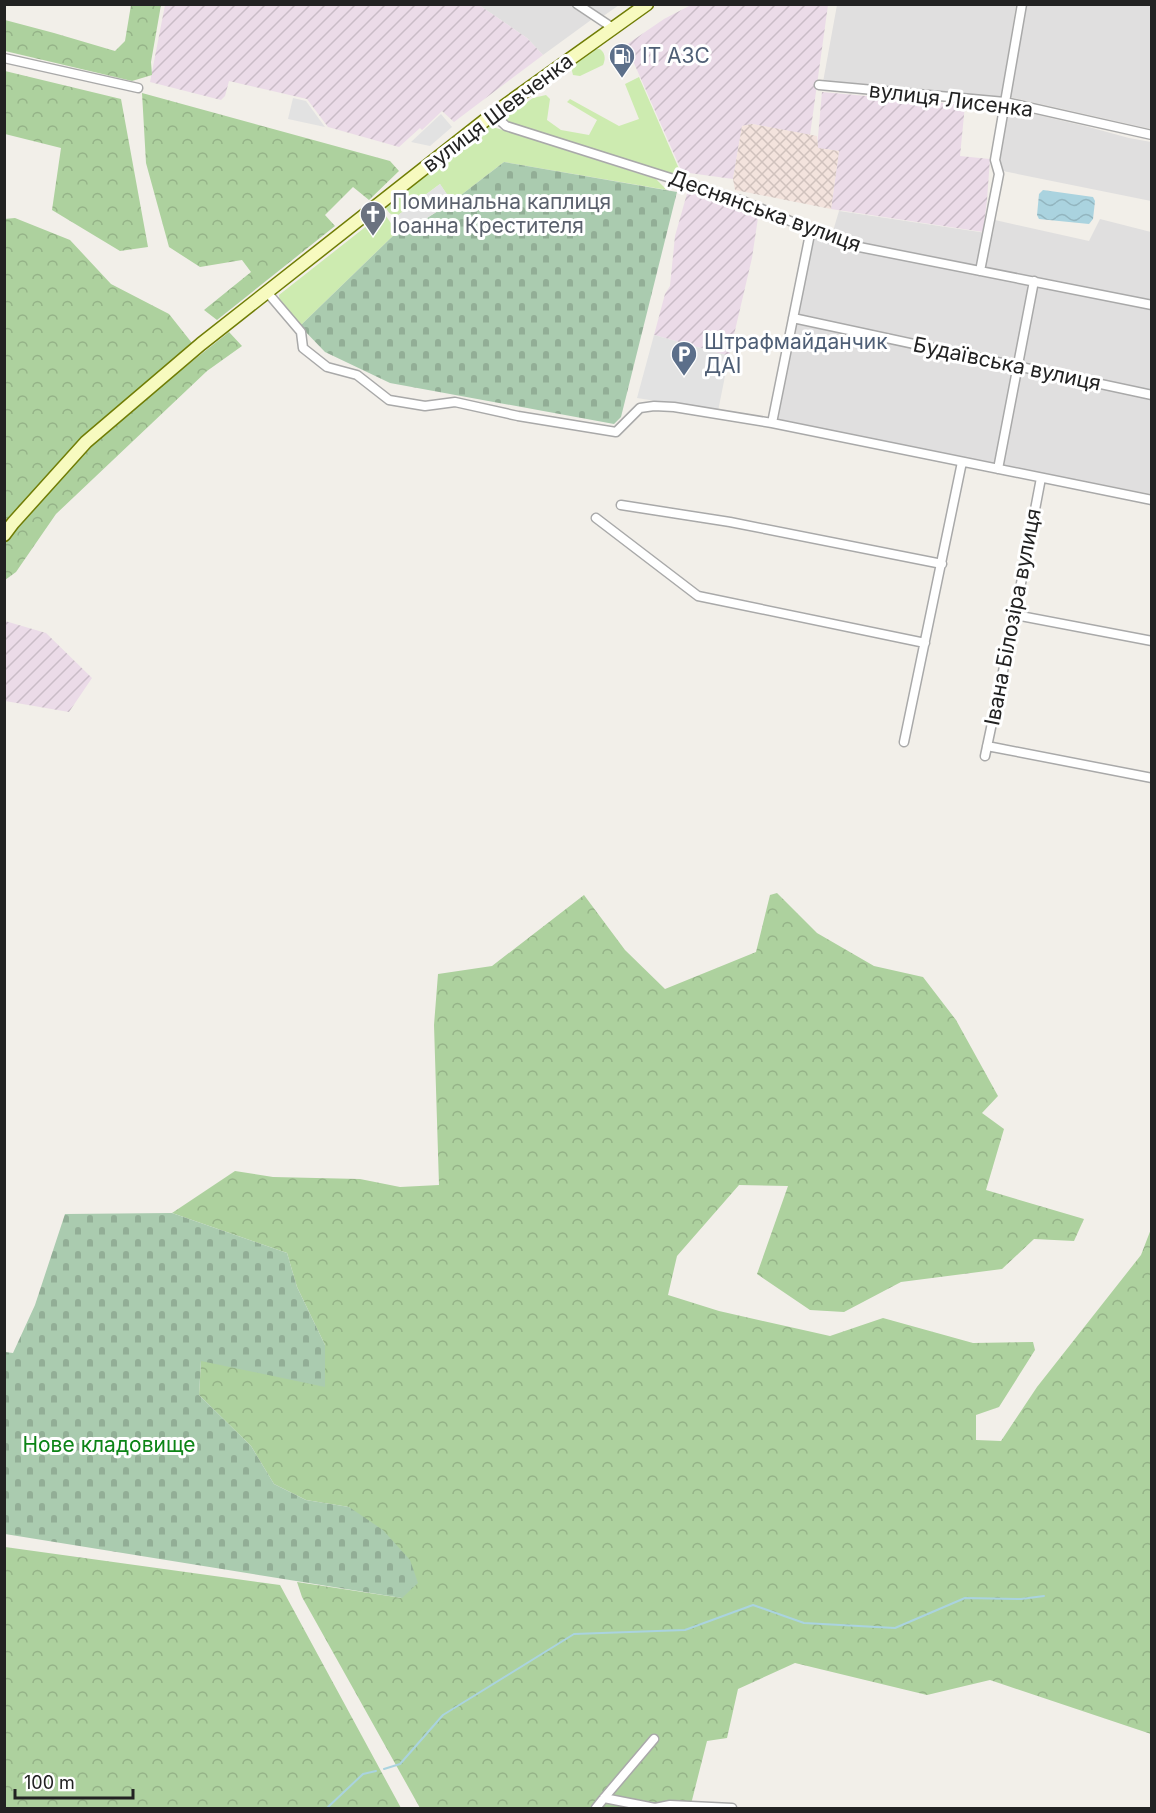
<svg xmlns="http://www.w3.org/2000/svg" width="1156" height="1813" font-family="Inter,sans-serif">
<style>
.residential{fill:#e0dfdf}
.industrial{fill:url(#industrial-furrows)}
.military{fill:url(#military-cross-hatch)}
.grass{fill:#cdebb0}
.forest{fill:url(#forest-crowns)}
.cemetery{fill:url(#cemetery-stones)}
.parking{fill:#e2e2e2}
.water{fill:url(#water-waves)}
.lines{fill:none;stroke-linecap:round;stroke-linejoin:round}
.stream{stroke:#aad3df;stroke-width:2}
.street-casing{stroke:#a9a9a9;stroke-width:11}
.secondary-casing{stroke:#707d05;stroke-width:15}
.street{stroke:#fff;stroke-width:8}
.secondary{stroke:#f7fabf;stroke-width:12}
.labels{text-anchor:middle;stroke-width:6;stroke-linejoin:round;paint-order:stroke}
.service-label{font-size:21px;fill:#4e5e75;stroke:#fff;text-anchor:start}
.street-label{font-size:21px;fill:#222;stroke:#fff}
.worship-label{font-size:21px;fill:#5b616d;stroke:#fff;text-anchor:start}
.park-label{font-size:21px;fill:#0c8416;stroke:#fff}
</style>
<defs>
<pattern id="industrial-furrows" width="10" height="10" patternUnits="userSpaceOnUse" patternTransform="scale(1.5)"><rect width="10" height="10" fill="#ebdbe8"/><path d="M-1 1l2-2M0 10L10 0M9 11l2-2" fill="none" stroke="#c9bcc7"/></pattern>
<pattern id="military-cross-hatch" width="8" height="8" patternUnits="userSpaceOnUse" patternTransform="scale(1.5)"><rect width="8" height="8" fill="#f3e3dd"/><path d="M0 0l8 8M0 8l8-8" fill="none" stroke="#d0c2bd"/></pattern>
<pattern id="forest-crowns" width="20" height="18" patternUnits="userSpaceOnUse" patternTransform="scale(1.5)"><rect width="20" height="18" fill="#add19e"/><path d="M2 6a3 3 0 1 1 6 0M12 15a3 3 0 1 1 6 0" fill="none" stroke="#95b388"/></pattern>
<pattern id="cemetery-stones" width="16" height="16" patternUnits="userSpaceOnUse" patternTransform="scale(1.5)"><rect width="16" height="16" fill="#aacbaf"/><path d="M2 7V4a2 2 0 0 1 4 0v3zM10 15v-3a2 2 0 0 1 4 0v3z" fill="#92ae96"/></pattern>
<pattern id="water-waves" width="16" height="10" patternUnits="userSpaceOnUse" patternTransform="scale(1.5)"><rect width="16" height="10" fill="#aad3df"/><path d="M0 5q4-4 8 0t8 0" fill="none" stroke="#92b5bf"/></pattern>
</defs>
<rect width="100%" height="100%" fill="#f2efe9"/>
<path class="residential" d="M 479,5 L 619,5 L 602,17 L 591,20 L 543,55 L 527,38 Z
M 837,5 L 1016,5 L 1001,97 L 823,82 Z
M 1025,5 L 1151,5 L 1151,129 L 1009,97 Z
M 1007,108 L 1085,126 L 1129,138 L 1151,142 L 1151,201 L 1003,171 L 998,158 Z
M 839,211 L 993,234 L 995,220 L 1089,241 L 1100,219 L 1151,232 L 1151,494 L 776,421 L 815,234 L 830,241 Z"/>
<path class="industrial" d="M 165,5 L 479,5 L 527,38 L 543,55 L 454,122 L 442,111 L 422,130 L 420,128 L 399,147 L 328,127 L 307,99 L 229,81 L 225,96 L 221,100 L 150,82 Z
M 691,5 L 828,5 L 810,135 L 752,124 L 742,126 L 733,179 L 682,172 L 626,45 L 664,19 Z
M 822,92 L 965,105 L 960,156 L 990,159 L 987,200 L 983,232 L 831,209 L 839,151 L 817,148 Z
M 688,190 L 759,211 L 752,258 L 729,356 L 654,335 L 665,294 L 670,286 L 675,236 Z
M 5,621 L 46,633 L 92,678 L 69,712 L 5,701 Z"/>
<path class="military" d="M 752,124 L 817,136 L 818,148 L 839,151 L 831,209 L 735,190 L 733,179 L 742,126 Z"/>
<path class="grass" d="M 592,49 L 600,49 C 605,53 606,58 603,65 L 580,76 L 573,75 L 571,67 L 572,65 Z
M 639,77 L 683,178 L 508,124 L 504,118 L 533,98 L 546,95 L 550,99 L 547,120 L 561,130 L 589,135 L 597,120 L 567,102 L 570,99 L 619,126 L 639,119 L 625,84 Z
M 490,126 L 656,179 L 667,190 L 504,162 L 452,202 L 440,184 L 397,216 C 390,215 388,212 385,206 Z
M 386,216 L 397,232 L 300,326 L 280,305 L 279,295 L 378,217 Z"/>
<path class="forest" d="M 131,5 L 161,5 L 151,62 L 152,75 L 132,81 L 5,51 L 5,20 L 54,33 L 115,51 L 125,41 Z
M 5,71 L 121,99 L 148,247 L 120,251 L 52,210 L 61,148 L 5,134 Z
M 142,93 L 390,161 L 399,171 L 369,200 L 353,187 L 325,215 L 335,226 L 217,320 L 204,310 L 251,272 L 242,260 L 200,267 L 169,247 L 146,163 Z
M 15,218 L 70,240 L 111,284 L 169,314 L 192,343 L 80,440 L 5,526 L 4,219 Z
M 229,332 L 242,346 L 207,371 L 56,514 L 16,572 L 5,580 L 5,544 L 18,524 L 88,444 Z
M 777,893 L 817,933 L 874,966 L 923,977 L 956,1020 L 998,1096 L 982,1113 L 1004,1129 L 986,1190 L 1084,1219 L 1074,1241 L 1034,1239 L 1002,1269 L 901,1282 L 844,1312 L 810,1310 L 757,1274 L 788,1186 L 739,1185 L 677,1256 L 668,1295 L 719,1311 L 830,1336 L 883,1318 L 973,1343 L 1033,1342 L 1035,1350 L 999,1407 L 976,1415 L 976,1440 L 1001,1441 L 1037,1387 L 1141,1255 L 1151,1229 L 1151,1734 L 990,1680 L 927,1695 L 795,1663 L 738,1689 L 727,1738 L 707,1741 L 690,1808 L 420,1808 L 302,1597 L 297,1582 L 402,1598 L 349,1507 L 306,1500 L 274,1484 L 251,1446 L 199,1395 L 201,1361 L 325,1345 L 297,1287 L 287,1253 L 172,1213 L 235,1171 L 273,1177 L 360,1179 L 400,1187 L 439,1185 L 434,1025 L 438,974 L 492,966 L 584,895 L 625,950 L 665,989 L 756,952 L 770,895 Z
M 5,1547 L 280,1585 L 401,1808 L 5,1808 Z"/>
<path class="cemetery" d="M 504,162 L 677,192 L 621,417 L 614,424 L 390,383 L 325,352 L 300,326 L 397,232 L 412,221 L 416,225 L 452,202 Z
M 172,1213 L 287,1253 L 297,1287 L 325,1345 L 325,1387 L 201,1361 L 199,1395 L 251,1446 L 274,1484 L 306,1500 L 349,1507 L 383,1530 L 410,1560 L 418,1583 L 402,1598 L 5,1534 L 5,1352 L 13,1353 L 35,1305 L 65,1214 Z"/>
<path class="parking" d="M 293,98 L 306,101 L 325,127 L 288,119 Z
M 441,114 L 452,127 L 430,146 L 411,142 Z
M 440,184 L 452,202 L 416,225 L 412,221 L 404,226 L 397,216 Z
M 654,335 L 729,356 L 718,411 L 637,398 Z"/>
<path class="water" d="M 1043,190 L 1093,197 L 1095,201 L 1093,219 L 1089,224 L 1039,219 L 1037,215 L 1039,194 Z"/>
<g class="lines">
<path class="stream" d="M 384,1769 L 400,1764 L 443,1715 L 574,1634 L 685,1630 L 753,1605 L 804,1623 L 895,1628 L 965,1598 L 1021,1599 L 1044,1596
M 327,1808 L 363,1774 L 376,1771"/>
<g class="street-casing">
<path id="street" d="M 577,4 L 613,28
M 4,58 L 138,88
M 819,85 L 1005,102 L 1152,135
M 493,114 L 506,126 L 743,201 L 844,244 L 1152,305
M 980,271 L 999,174 L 995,160 L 1022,4
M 267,292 L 301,332 L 303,348 L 327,367 L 357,375 L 389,400 L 425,406 L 455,402 L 518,416 L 616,432 L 640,408 L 654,406 L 674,407 L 772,423 L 1152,500
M 793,318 L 1152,395
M 772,423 L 811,229
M 998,469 L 1034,281
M 621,505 L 730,522 L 942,564
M 596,518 L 698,596 L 925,643
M 1015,615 L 1152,641
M 904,742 L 962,462
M 987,746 L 1152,778
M 985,756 L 1015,615 L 1041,478
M 604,1798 L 655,1808 L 670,1805 L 732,1808
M 596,1808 L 604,1798 L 654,1739"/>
</g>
<g class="secondary-casing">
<path id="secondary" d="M 4,535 L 13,523 L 86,442 L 201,344 L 493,114 L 647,4"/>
</g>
<use href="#street" class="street"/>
<use href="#secondary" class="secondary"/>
</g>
<defs>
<g id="fuel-pin" transform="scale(1.35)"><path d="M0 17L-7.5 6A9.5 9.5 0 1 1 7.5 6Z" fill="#5c6f8a" stroke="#fff"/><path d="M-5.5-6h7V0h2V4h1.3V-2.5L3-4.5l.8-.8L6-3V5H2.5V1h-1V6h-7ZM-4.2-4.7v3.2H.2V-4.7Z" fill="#fff"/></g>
<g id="church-pin" transform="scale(1.35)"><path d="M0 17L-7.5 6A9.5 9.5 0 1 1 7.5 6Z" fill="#6b7280" stroke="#fff"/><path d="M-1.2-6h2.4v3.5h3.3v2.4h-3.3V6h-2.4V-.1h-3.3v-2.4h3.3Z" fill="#fff"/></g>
<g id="parking-pin" transform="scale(1.35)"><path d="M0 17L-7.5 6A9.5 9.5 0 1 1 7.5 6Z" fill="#5c6f8a" stroke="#fff"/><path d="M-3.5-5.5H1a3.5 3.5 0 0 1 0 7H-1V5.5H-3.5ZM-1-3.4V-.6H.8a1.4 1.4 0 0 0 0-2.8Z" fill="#fff"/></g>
</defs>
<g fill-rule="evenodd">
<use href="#fuel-pin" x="622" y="56"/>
<use href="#church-pin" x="373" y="214"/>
<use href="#parking-pin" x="684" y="354"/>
</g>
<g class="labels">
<g class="service-label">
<text x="642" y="63">ІТ АЗС</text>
<text x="704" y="349">Штрафмайданчик<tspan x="704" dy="24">ДАІ</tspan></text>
</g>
<g class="street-label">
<text transform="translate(951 100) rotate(7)" y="7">вулиця Лисенка</text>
<text transform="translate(498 113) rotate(-37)" y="7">вулиця Шевченка</text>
<text transform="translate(765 211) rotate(20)" y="7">Деснянська вулиця</text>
<text transform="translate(1007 364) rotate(12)" y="7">Будаївська вулиця</text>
<text transform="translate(1013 617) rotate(-79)" y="7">Івана Білозіра вулиця</text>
</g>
<g class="worship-label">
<text x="392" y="209">Поминальна каплиця<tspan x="392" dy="24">Іоанна Крестителя</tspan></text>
</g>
<g class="park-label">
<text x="109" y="1452">Нове кладовище</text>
</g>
</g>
<rect width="1156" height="1813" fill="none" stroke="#222222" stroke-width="12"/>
<path d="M15 1789v9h118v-9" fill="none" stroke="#222222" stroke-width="3"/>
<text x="24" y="1789" font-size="18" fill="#222222" stroke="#ffffff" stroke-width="4.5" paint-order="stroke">100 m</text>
</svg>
